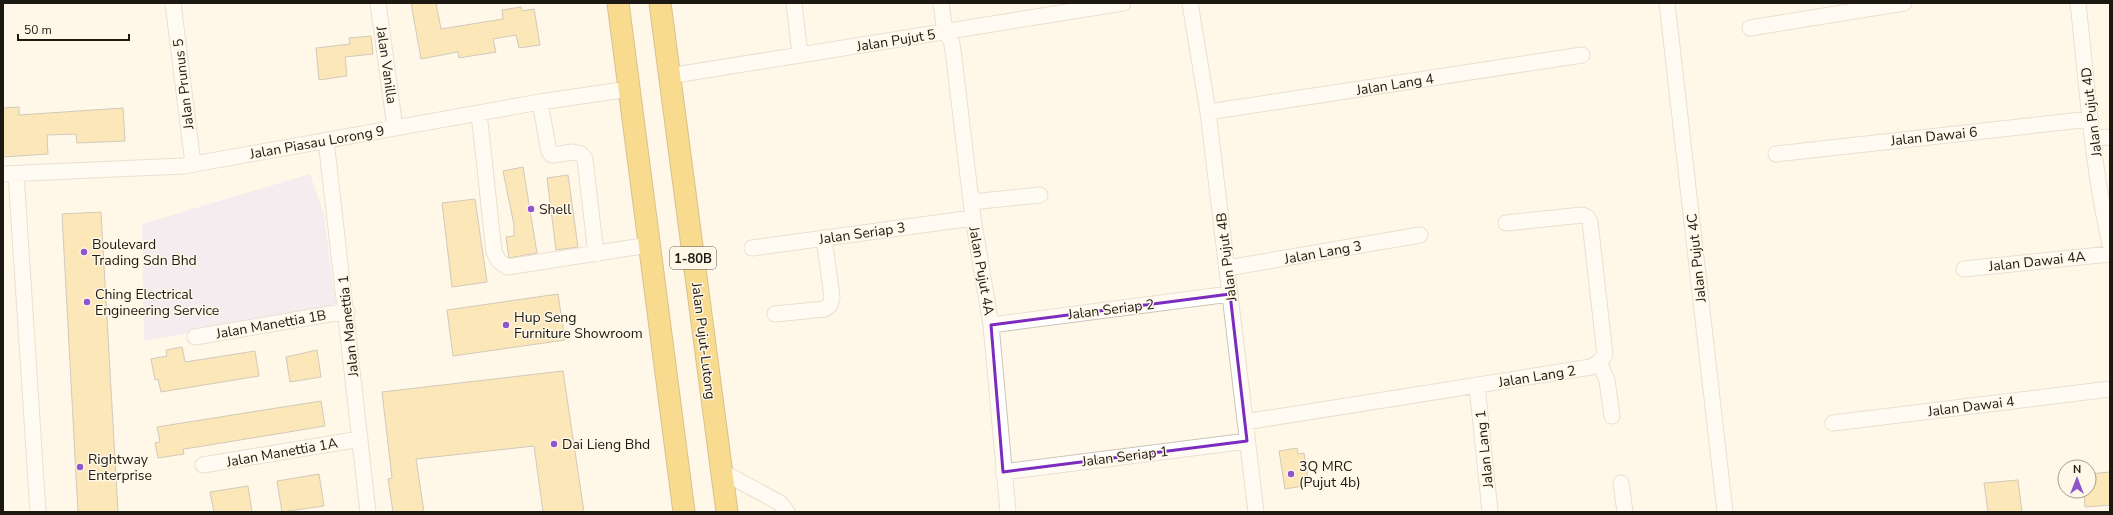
<svg xmlns="http://www.w3.org/2000/svg" width="2113" height="515" font-family="'Nunito Sans',sans-serif">
<style>
.green{fill:#e8ddfa}
.building{fill:#f9d282;stroke:#9a9284}
.lines{fill:none;stroke-linecap:round;stroke-linejoin:round}
.minor-casing{stroke:#cdc5b6;stroke-width:17}
.highway-casing{stroke:#a7801f;stroke-width:23}
.minor{stroke:#fff;stroke-width:15}
.highway{stroke:#f2b826;stroke-width:21}
.marked{fill:none;stroke:#7b2cbf;stroke-width:3;stroke-linejoin:round}
.poi-dot{fill:#8e55cc;stroke:#fff7e7;stroke-width:1.5}
.labels{text-anchor:middle;stroke-width:3;stroke-linejoin:round;paint-order:stroke}
.shield{fill:#fff7e7;stroke:#605c53;stroke-width:1}
.shield-label{font-size:13px;font-weight:bold;fill:#1c1913}
.street-label{font-size:14px;fill:#1c1913;stroke:#fff7e7}
.poi-label{font-size:14px;fill:#1c1913;stroke:#fff7e7;text-anchor:start}
</style>
<rect width="100%" height="100%" fill="#fff7e7"/>
<path class="green" d="M 310,174 L 324,215 L 336,306 L 144,341 L 142,224 Z"/>
<path class="building" d="M 411,3 L 436,3 L 441,29 L 503,19 L 502,10 L 521,7 L 522,11 L 534,9 L 540,45 L 519,48 L 516,35 L 493,39 L 496,52 L 459,58 L 458,52 L 421,59 Z
M 371,36 L 373,54 L 345,57 L 347,76 L 319,80 L 316,48 L 350,44 L 349,38 Z
M 19,107 L 19,115 L 123,108 L 125,141 L 77,143 L 76,134 L 47,135 L 48,154 L 3,157 L 3,108 Z
M 523,167 L 537,253 L 509,258 L 506,237 L 514,236 L 514,225 L 503,171 Z
M 568,175 L 578,247 L 556,250 L 547,178 Z
M 475,199 L 487,282 L 452,287 L 442,203 Z
M 101,212 L 118,512 L 78,512 L 62,214 Z
M 558,294 L 565,340 L 453,356 L 447,310 Z
M 182,347 L 185,362 L 255,351 L 259,376 L 161,392 L 158,379 L 155,380 L 151,359 L 167,356 L 166,350 Z
M 317,350 L 321,377 L 290,382 L 286,357 Z
M 563,371 L 584,512 L 543,512 L 534,446 L 416,459 L 424,512 L 393,512 L 388,479 L 392,478 L 382,392 Z
M 321,401 L 325,426 L 191,448 L 183,449 L 184,454 L 158,458 L 155,443 L 160,442 L 157,427 Z
M 1297,448 L 1298,454 L 1304,453 L 1309,485 L 1285,489 L 1279,451 Z
M 2110,472 L 2110,505 L 2085,507 L 2084,491 L 2089,491 L 2089,474 Z
M 319,474 L 324,506 L 282,512 L 277,481 Z
M 2018,480 L 2022,512 L 1988,512 L 1984,483 Z
M 248,486 L 252,512 L 214,512 L 210,492 Z"/>
<g class="lines">
<g class="minor-casing">
<path id="minor" d="M 173,3 L 193,164
M 378,3 L 395,128
M 794,3 L 800,55
M 941,3 L 945,32 L 951,40 L 953,50 L 973,218 L 991,325 L 1008,512
M 1190,3 L 1208,112 L 1256,512
M 1667,3 L 1725,512
M 2078,3 C 2087,83 2092,166 2110,244
M 1750,28 L 1904,3
M 669,76 L 1123,3
M 540,102 L 549,152 L 552,155 L 573,152 L 581,154 L 585,159 L 596,254
M 1208,112 L 1582,55
M 479,113 L 494,252 L 499,261 L 507,267 L 649,245
M 2094,138 L 2110,137
M 326,140 L 368,512
M 1776,154 L 2091,119
M 3,174 L 183,166 L 540,102 L 629,89
M 16,174 L 38,512
M 971,202 L 1040,195
M 752,248 L 973,218
M 1227,268 L 1420,235
M 1964,269 L 2110,254
M 775,314 L 825,309 L 830,305 L 832,297 L 824,238
M 991,325 L 1230,294
M 195,337 L 347,311
M 1599,362 L 1607,380 L 1612,416
M 1477,386 L 1490,512
M 1245,422 L 1591,367 L 1599,362 L 1605,355 L 1590,222 L 1587,217 L 1582,215 L 1506,223
M 1833,423 L 2110,389
M 203,465 L 360,439
M 721,471 L 780,503 L 787,512
M 1003,472 L 1247,441
M 1621,483 L 1625,512"/>
</g>
<g class="highway-casing">
<path id="highway" d="M 618,3 L 684,512
M 660,3 L 727,512"/>
</g>
<use href="#minor" class="minor"/>
<use href="#highway" class="highway"/>
</g>
<path d="M0 0H2113V515H0ZM 1230,294 L 1247,441 L 1003,472 L 991,325 Z" fill="#fff7e7" fill-opacity=".55" fill-rule="evenodd"/>
<path class="marked" d="M 1230,294 L 1247,441 L 1003,472 L 991,325 Z"/>
<g class="poi-dot">
<circle cx="531" cy="209" r="4"/>
<circle cx="84" cy="252" r="4"/>
<circle cx="87" cy="302" r="4"/>
<circle cx="506" cy="325" r="4"/>
<circle cx="554" cy="444" r="4"/>
<circle cx="80" cy="467" r="4"/>
<circle cx="1291" cy="474" r="4"/>
</g>
<g class="labels">
<rect class="shield" x="670" y="247" width="46" height="22" rx="3"/>
<g class="shield-label">
<text x="693" y="263">1-80B</text>
</g>
<g class="street-label">
<text transform="translate(896 40) rotate(-9)" y="5">Jalan Pujut 5</text>
<text transform="translate(387 65) rotate(82)" y="5">Jalan Vanilla</text>
<text transform="translate(183 84) rotate(-97)" y="5">Jalan Prunus 5</text>
<text transform="translate(1395 84) rotate(-9)" y="5">Jalan Lang 4</text>
<text transform="translate(2091 112) rotate(-97)" y="5">Jalan Pujut 4D</text>
<text transform="translate(1934 136) rotate(-6)" y="5">Jalan Dawai 6</text>
<text transform="translate(317 142) rotate(-10)" y="5">Jalan Piasau Lorong 9</text>
<text transform="translate(862 233) rotate(-8)" y="5">Jalan Seriap 3</text>
<text transform="translate(1323 252) rotate(-10)" y="5">Jalan Lang 3</text>
<text transform="translate(1226 257) rotate(-97)" y="5">Jalan Pujut 4B</text>
<text transform="translate(1696 258) rotate(-96)" y="5">Jalan Pujut 4C</text>
<text transform="translate(2037 261) rotate(-6)" y="5">Jalan Dawai 4A</text>
<text transform="translate(982 271) rotate(80)" y="5">Jalan Pujut 4A</text>
<text transform="translate(1111 309) rotate(-7)" y="5">Jalan Seriap 2</text>
<text transform="translate(271 324) rotate(-10)" y="5">Jalan Manettia 1B</text>
<text transform="translate(348 326) rotate(-96)" y="5">Jalan Manettia 1</text>
<text transform="translate(704 341) rotate(83)" y="5">Jalan Pujut-Lutong</text>
<text transform="translate(1537 376) rotate(-9)" y="5">Jalan Lang 2</text>
<text transform="translate(1971 406) rotate(-7)" y="5">Jalan Dawai 4</text>
<text transform="translate(1484 449) rotate(-96)" y="5">Jalan Lang 1</text>
<text transform="translate(282 452) rotate(-10)" y="5">Jalan Manettia 1A</text>
<text transform="translate(1125 456) rotate(-7)" y="5">Jalan Seriap 1</text>
</g>
<g class="poi-label">
<text x="539" y="214">Shell</text>
<text x="92" y="249">Boulevard<tspan x="92" dy="16">Trading Sdn Bhd</tspan></text>
<text x="95" y="299">Ching Electrical<tspan x="95" dy="16">Engineering Service</tspan></text>
<text x="514" y="322">Hup Seng<tspan x="514" dy="16">Furniture Showroom</tspan></text>
<text x="562" y="449">Dai Lieng Bhd</text>
<text x="88" y="464">Rightway<tspan x="88" dy="16">Enterprise</tspan></text>
<text x="1299" y="471">3Q MRC<tspan x="1299" dy="16">(Pujut 4b)</tspan></text>
</g>
</g>
<rect width="2113" height="515" fill="none" stroke="#1c1913" stroke-width="8"/>
<g transform="translate(2077 479)"><circle r="19" fill="#fff7e7" stroke="#a49e92"/>
<path d="M0-3L7 15L0 10L-7 15Z" fill="#8e55cc"/>
<text y="-6" font-size="11" font-weight="bold" text-anchor="middle" fill="#1c1913">N</text>
</g>
<path d="M18 34v6h111v-6" fill="none" stroke="#1c1913" stroke-width="2"/>
<text x="24" y="34" font-size="12" fill="#1c1913" stroke="#fff7e7" stroke-width="3" paint-order="stroke">50 m</text>
</svg>
